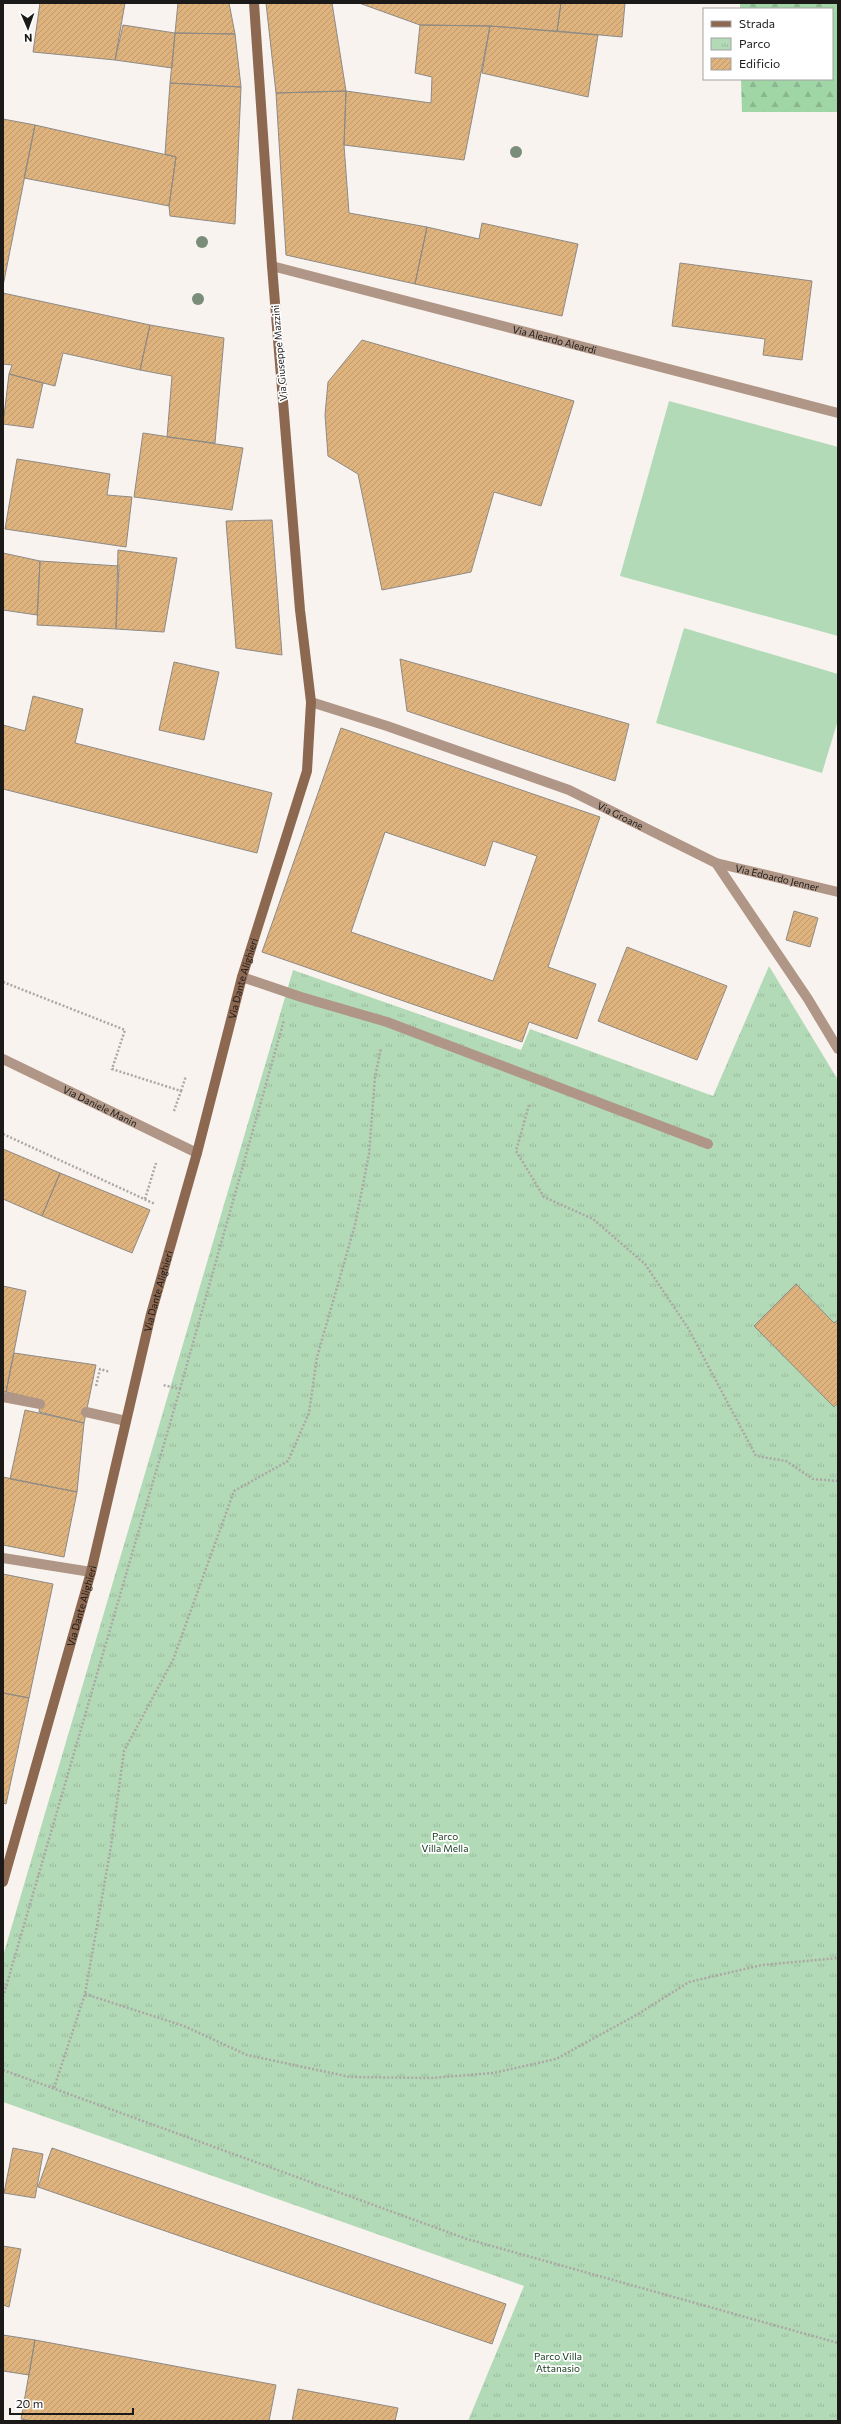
<svg xmlns="http://www.w3.org/2000/svg" width="841" height="2424" font-family="Commissioner,sans-serif">
<style>
.forest{fill:url(#forest-firs)}
.park{fill:url(#park-tufts)}
.pitch{fill:#b3dab7}
.building{fill:url(#building-hatch);stroke:#8e8a85;fill-rule:evenodd}
.lines{fill:none;stroke-linecap:round;stroke-linejoin:round}
.path{stroke:#aca7a4;stroke-width:2.5;stroke-dasharray:2 2;stroke-linecap:butt}
.lane{stroke:#b09686;stroke-width:10}
.street{stroke:#b09686;stroke-width:10}
.secondary{stroke:#8d6851;stroke-width:10}
.tree{fill:#7a8d7a}
.labels{text-anchor:middle;stroke-width:3.5;stroke-linejoin:round;paint-order:stroke}
.street-label{font-size:10px;fill:#1c1a19;stroke:#fff}
.park-label{font-size:10px;fill:#12391a;stroke:#fff}
</style>
<defs>
<pattern id="forest-firs" width="22" height="20" patternUnits="userSpaceOnUse"><rect width="22" height="20" fill="#a0d5a6"/><path d="M5 1l3.5 6h-7zM16 11l3.5 6h-7z" fill="#89b68e"/></pattern>
<pattern id="park-tufts" width="24" height="20" patternUnits="userSpaceOnUse"><rect width="24" height="20" fill="#b3dab7"/><path d="M3 7l-1-3M5 7V3M7 7l1-3M15 17l-1-3M17 17v-4M19 17l1-3" fill="none" stroke="#99ba9d"/></pattern>
<pattern id="building-hatch" width="6" height="6" patternUnits="userSpaceOnUse"><rect width="6" height="6" fill="#deb37d"/><path d="M-1 1l2-2M0 6l6-6M5 7l2-2" fill="none" stroke="#be996b"/></pattern>
</defs>
<rect width="100%" height="100%" fill="#f9f3ef"/>
<path class="forest" d="M 740,3 L 838,3 L 838,112 L 742,112 L 741,79 L 832,79 L 832,9 L 740,9 Z"/>
<path class="park" d="M 769,966 L 838,1080 L 838,2421 L 468,2421 L 524,2286 L 3,2102 L 3,1956 L 293,970 L 521,1050 L 530,1029 L 713,1096 Z"/>
<path class="pitch" d="M 669,401 L 838,447 L 838,636 L 620,576 Z
M 684,628 L 838,674 L 838,720 L 822,773 L 656,723 Z"/>
<path class="building" d="M 40,3 L 125,3 L 115,60 L 33,52 Z
M 178,3 L 229,3 L 235,34 L 175,33 Z
M 266,3 L 332,3 L 346,91 L 276,93 Z
M 359,3 L 561,3 L 557,31 L 490,26 L 420,25 Z
M 561,3 L 625,3 L 622,37 L 557,31 Z
M 123,25 L 175,33 L 172,68 L 115,60 Z
M 420,25 L 490,26 L 464,160 L 344,145 L 346,91 L 431,103 L 432,77 L 415,73 Z
M 490,26 L 598,35 L 588,97 L 482,73 Z
M 175,33 L 235,34 L 241,87 L 170,83 Z
M 170,83 L 241,87 L 235,224 L 170,216 L 169,206 L 176,157 L 165,154 Z
M 346,91 L 344,145 L 349,213 L 427,227 L 415,284 L 286,255 L 276,93 Z
M 3,119 L 35,125 L 3,286 Z
M 35,125 L 176,157 L 169,206 L 24,178 Z
M 482,223 L 578,244 L 562,316 L 415,284 L 427,227 L 479,239 Z
M 680,263 L 812,281 L 802,360 L 763,355 L 765,339 L 672,326 Z
M 3,293 L 150,325 L 140,370 L 63,353 L 55,386 L 9,374 L 12,365 L 3,364 Z
M 150,325 L 224,338 L 215,443 L 167,437 L 172,376 L 140,370 Z
M 362,340 L 574,401 L 541,506 L 494,492 L 471,572 L 382,590 L 358,474 L 328,456 L 325,415 L 328,382 Z
M 9,374 L 43,383 L 33,428 L 3,424 Z
M 143,433 L 243,448 L 232,510 L 134,497 Z
M 17,459 L 110,474 L 107,495 L 132,497 L 126,547 L 5,529 Z
M 272,520 L 282,655 L 236,648 L 226,521 Z
M 118,550 L 177,558 L 164,632 L 116,629 Z
M 3,553 L 40,561 L 37,615 L 3,610 Z
M 40,561 L 119,566 L 116,629 L 37,625 Z
M 400,659 L 629,724 L 615,781 L 407,711 Z
M 174,662 L 219,672 L 204,740 L 159,730 Z
M 33,696 L 83,709 L 75,743 L 272,793 L 257,853 L 3,789 L 3,725 L 25,731 Z
M 341,728 L 600,817 L 548,967 L 596,984 L 577,1039 L 529,1022 L 522,1042 L 262,952 ZM 385,832 L 485,866 L 493,841 L 537,856 L 493,981 L 351,932 Z
M 794,911 L 818,918 L 810,947 L 786,940 Z
M 627,947 L 727,986 L 697,1060 L 598,1021 Z
M 3,1149 L 60,1173 L 42,1216 L 3,1199 Z
M 60,1173 L 150,1210 L 132,1253 L 42,1216 Z
M 796,1284 L 834,1323 L 838,1320 L 838,1403 L 834,1407 L 754,1326 Z
M 3,1286 L 26,1291 L 6,1392 L 3,1391 Z
M 14,1353 L 96,1365 L 84,1423 L 39,1412 L 41,1400 L 6,1392 Z
M 25,1410 L 84,1423 L 77,1492 L 10,1479 Z
M 3,1477 L 77,1492 L 64,1557 L 3,1545 Z
M 3,1574 L 53,1584 L 29,1698 L 3,1693 Z
M 3,1693 L 29,1698 L 6,1804 L 3,1803 Z
M 13,2148 L 43,2154 L 35,2198 L 4,2193 Z
M 52,2148 L 506,2304 L 492,2344 L 38,2187 Z
M 3,2246 L 21,2249 L 9,2307 L 3,2305 Z
M 3,2335 L 35,2340 L 29,2375 L 3,2371 Z
M 35,2340 L 276,2385 L 269,2421 L 32,2421 L 21,2419 Z
M 298,2389 L 398,2408 L 395,2421 L 292,2421 Z"/>
<g class="lines">
<path class="path" d="M 3,982 L 125,1030 L 112,1069 L 181,1091 L 174,1111
M 181,1091 L 186,1076
M 529,1105 L 516,1151 L 544,1197 L 593,1219 L 645,1264 L 688,1328 L 756,1456 L 786,1461 L 813,1479 L 838,1481
M 3,1134 L 155,1204
M 145,1199 L 156,1163
M 96,1386 L 100,1369 L 110,1372
M 180,1389 L 284,1020
M 85,1994 L 184,2026 L 247,2055 L 350,2077 L 431,2078 L 493,2073 L 556,2059 L 638,2014 L 689,1982 L 762,1965 L 838,1958
M 3,1997 L 180,1389 L 163,1385
M 3,2070 L 467,2239 L 838,2343
M 54,2088 L 85,1994 L 111,1846 L 124,1751 L 173,1660 L 234,1491 L 288,1461 L 309,1413 L 317,1357 L 355,1225 L 369,1154 L 375,1077 L 381,1048"/>
<g class="lane">
<path id="s1" d="M 272,266 L 838,413"/>
<path d="M 242,977 L 301,997 L 387,1022 L 708,1144"/>
<path d="M 3,1397 L 40,1404"/>
<path d="M 86,1412 L 126,1421"/>
</g>
<g class="street">
<path id="s2" d="M 311,702 L 387,726 L 569,790 L 716,863 L 808,999 L 838,1049"/>
<path id="s3" d="M 716,863 L 838,892"/>
<path id="s4" d="M 3,1059 L 197,1153"/>
<path d="M 3,1558 L 91,1572"/>
</g>
<path class="secondary" id="s5" d="M 3,1882 L 91,1572 L 151,1314 L 197,1153 L 242,977 L 307,771 L 311,702 L 300,610 L 272,266 L 254,3"/>
</g>
<g class="tree">
<circle cx="516" cy="152" r="6"/>
<circle cx="202" cy="242" r="6"/>
<circle cx="198" cy="299" r="6"/>
</g>
<g class="labels">
<g class="street-label">
<text dy="4" stroke="none"><textPath href="#s1" startOffset="292">Via Aleardo Aleardi</textPath></text>
<text transform="translate(279 353) rotate(-95)" y="4">Via Giuseppe Mazzini</text>
<text dy="4" stroke="none"><textPath href="#s2" startOffset="330">Via Groane</textPath></text>
<text dy="4" stroke="none"><textPath href="#s3" startOffset="63">Via Edoardo Jenner</textPath></text>
<text dy="4" stroke="none"><textPath href="#s5" startOffset="935">Via Dante Alighieri</textPath></text>
<text dy="4" stroke="none"><textPath href="#s4" startOffset="108">Via Daniele Manin</textPath></text>
<text dy="4" stroke="none"><textPath href="#s5" startOffset="611">Via Dante Alighieri</textPath></text>
<text dy="4" stroke="none"><textPath href="#s5" startOffset="287">Via Dante Alighieri</textPath></text>
</g>
<g class="park-label">
<text x="445" y="1840">Parco<tspan x="445" dy="12">Villa Mella</tspan></text>
<text x="558" y="2360">Parco Villa<tspan x="558" dy="12">Attanasio</tspan></text>
</g>
</g>
<rect width="841" height="2424" fill="none" stroke="#1c1a19" stroke-width="8"/>
<rect x="703" y="8" width="130" height="72" fill="#ffffff" stroke="#a4a3a3"/>
<rect x="711" y="21" width="20" height="6" fill="#8d6851" stroke="#a4a3a3"/>
<text x="739" y="28" font-size="12" fill="#1c1a19">Strada</text>
<rect x="711" y="38" width="20" height="12" fill="url(#park-tufts)" stroke="#a4a3a3"/>
<text x="739" y="48" font-size="12" fill="#1c1a19">Parco</text>
<rect x="711" y="58" width="20" height="12" fill="url(#building-hatch)" stroke="#a4a3a3"/>
<text x="739" y="68" font-size="12" fill="#1c1a19">Edificio</text>
<g transform="translate(28 28) rotate(178)" stroke="#ffffff" stroke-width="3" paint-order="stroke">
<path d="M0-3L7 15L0 10L-7 15Z" fill="#1c1a19"/>
<text y="-6" font-size="11" font-weight="bold" text-anchor="middle" fill="#1c1a19">N</text>
</g>
<path d="M10 2408v6h123v-6" fill="none" stroke="#1c1a19" stroke-width="2"/>
<text x="16" y="2408" font-size="12" fill="#1c1a19" stroke="#ffffff" stroke-width="3" paint-order="stroke">20 m</text>
</svg>
